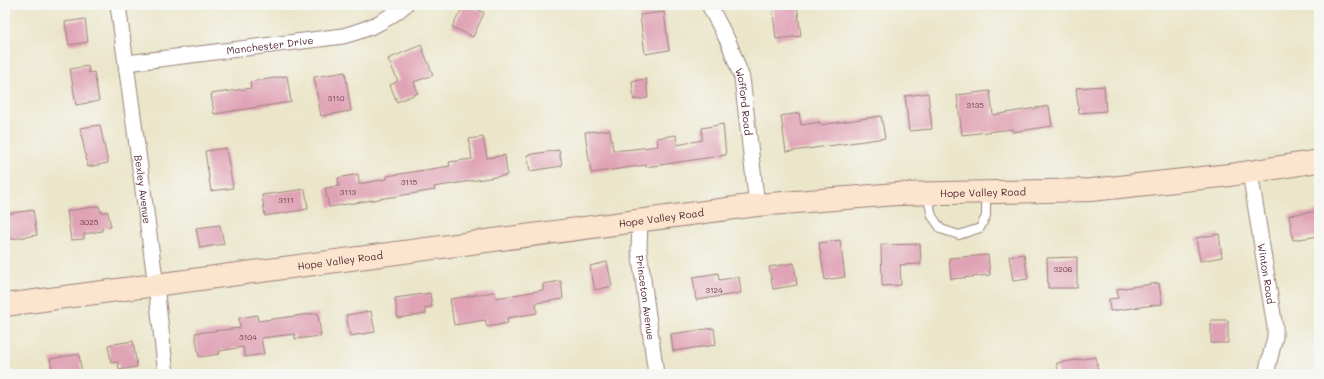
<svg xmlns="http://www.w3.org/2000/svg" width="1324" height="379" font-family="Mali,sans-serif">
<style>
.building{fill:#e0a3b6}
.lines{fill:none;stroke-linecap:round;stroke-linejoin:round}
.lane-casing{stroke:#9a827a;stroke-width:10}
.street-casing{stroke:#9a827a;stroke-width:17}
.secondary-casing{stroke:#9a827a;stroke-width:24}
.lane{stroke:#fff;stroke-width:8}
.street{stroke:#fff;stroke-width:15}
.secondary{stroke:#fce5cf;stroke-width:22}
.labels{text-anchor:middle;stroke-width:3;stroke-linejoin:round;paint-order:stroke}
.number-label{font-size:8px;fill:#70404e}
.street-label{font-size:10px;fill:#4a1f2b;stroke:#f6f6f2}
</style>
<rect width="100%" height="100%" fill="#f6f6f2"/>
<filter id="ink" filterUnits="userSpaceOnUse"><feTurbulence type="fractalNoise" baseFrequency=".025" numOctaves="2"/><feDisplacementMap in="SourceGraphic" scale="8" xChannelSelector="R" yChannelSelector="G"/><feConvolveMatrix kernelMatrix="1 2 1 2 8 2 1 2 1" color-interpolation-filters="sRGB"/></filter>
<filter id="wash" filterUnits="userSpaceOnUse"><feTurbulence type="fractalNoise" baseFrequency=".012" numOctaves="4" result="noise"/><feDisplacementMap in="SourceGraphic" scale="16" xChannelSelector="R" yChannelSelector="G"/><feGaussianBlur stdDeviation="0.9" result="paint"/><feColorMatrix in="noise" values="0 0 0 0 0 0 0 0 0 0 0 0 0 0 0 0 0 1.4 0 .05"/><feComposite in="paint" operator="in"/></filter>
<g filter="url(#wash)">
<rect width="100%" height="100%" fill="#ebe6ca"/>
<g id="blocks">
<path class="building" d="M 464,5 L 470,5 L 484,13 L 473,37 L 452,27 Z
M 772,5 L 797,5 L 801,36 L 776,39 Z
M 664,12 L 669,50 L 645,54 L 640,15 Z
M 85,19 L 88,42 L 69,45 L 65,22 Z
M 421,45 L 433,75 L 414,82 L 418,93 L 397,102 L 390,85 L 398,81 L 388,59 Z
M 88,66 L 89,73 L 94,72 L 99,101 L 76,105 L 70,69 Z
M 345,72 L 351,111 L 321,116 L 314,77 Z
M 287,76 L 291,102 L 214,114 L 211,94 L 251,88 L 250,82 Z
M 646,79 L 648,98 L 634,100 L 632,81 Z
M 1104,86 L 1106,111 L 1079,113 L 1076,88 Z
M 990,91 L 993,115 L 1049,106 L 1052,126 L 1013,132 L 1013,129 L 962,135 L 957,95 Z
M 928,93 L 932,129 L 909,131 L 905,96 Z
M 799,113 L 801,125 L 820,122 L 820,125 L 881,116 L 885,138 L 786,152 L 781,116 Z
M 723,124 L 726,155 L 646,167 L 646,165 L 591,173 L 585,132 L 610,130 L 613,150 L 625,150 L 658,146 L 657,138 L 676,135 L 677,145 L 702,140 L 702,128 Z
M 100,125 L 108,163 L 88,167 L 80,128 Z
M 483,137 L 487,158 L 505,155 L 507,175 L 434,187 L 435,190 L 329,207 L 325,188 L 339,186 L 338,178 L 358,174 L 359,184 L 387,179 L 387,176 L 450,166 L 449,162 L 472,159 L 469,139 Z
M 226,148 L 233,188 L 211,191 L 205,151 Z
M 559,150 L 562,166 L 530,171 L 527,155 Z
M 305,189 L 308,209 L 265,216 L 262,195 Z
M 99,206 L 101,212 L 108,212 L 111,227 L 102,228 L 102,231 L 84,234 L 84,239 L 71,240 L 67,211 Z
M 33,210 L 37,235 L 5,240 L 5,214 Z
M 1319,211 L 1319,236 L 1293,240 L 1289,215 Z
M 220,225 L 224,244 L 200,248 L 196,228 Z
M 1219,234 L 1222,257 L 1200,261 L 1196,238 Z
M 840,240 L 845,277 L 825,280 L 819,243 Z
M 920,244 L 921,264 L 900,265 L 901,285 L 882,286 L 881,245 Z
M 1024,254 L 1028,279 L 1013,281 L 1009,256 Z
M 988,255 L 990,275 L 951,279 L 949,258 Z
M 1077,257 L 1077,288 L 1048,288 L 1047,258 Z
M 607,262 L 612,286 L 595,290 L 590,266 Z
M 794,263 L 797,285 L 773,289 L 769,267 Z
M 718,273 L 719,280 L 739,277 L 741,293 L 696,300 L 693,277 Z
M 561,281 L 563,299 L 536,303 L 537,313 L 507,318 L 508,323 L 487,327 L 485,320 L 454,325 L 450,299 L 494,292 L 496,298 L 543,290 L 543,284 Z
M 1159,283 L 1162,304 L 1110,311 L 1109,299 L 1118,298 L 1117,289 Z
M 430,293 L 432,307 L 425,308 L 426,314 L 398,318 L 395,298 Z
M 371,311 L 375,332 L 350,336 L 346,315 Z
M 318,313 L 321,336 L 295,339 L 295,334 L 261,338 L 264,354 L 245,357 L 243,347 L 219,351 L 220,354 L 199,357 L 195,333 L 240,328 L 239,318 L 257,315 L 258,321 Z
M 1211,320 L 1228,320 L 1228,343 L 1211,343 Z
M 714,328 L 716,345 L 673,351 L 671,334 Z
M 133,341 L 137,367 L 119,370 L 118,362 L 111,363 L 108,345 Z
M 79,354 L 82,374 L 53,374 L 50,359 Z
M 1096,357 L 1098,374 L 1058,374 L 1057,363 Z"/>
</g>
</g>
<g filter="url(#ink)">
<use href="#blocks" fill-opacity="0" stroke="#9a827a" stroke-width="1"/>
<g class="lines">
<g class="lane-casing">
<path id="lane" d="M 927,194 L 932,216 L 941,229 L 959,235 L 980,228 L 986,216 L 986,193"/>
</g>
<g class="street-casing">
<g id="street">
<path id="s1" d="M 118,5 L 156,286 L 166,374"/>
<path id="s2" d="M 709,5 L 729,43 L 742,78 L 757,205"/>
<path id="s3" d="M 127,63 L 343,36 C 369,29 385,22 405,5"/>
<path id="s4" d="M 1250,172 L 1275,327 L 1275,337 L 1266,374"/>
<path id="s5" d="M 640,220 L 639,250 L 656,374"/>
</g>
</g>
<g class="secondary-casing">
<g id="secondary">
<path id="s6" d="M 5,305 L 757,205 L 897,194 L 1091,190 L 1230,175 L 1319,161"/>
</g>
</g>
<use href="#lane" class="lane"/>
<use href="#street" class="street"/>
<use href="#secondary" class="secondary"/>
</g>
</g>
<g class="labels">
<g class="number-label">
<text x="336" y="101">3110</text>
<text x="975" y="108">3135</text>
<text x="409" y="185">3115</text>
<text x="348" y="195">3113</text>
<text x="286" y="203">3111</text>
<text x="89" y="225">3025</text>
<text x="1063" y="272">3206</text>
<text x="714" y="293">3124</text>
<text x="248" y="340">3104</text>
</g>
<g class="street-label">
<text dy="4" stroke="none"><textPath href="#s3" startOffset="144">Manchester Drive</textPath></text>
<text dy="4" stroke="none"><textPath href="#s2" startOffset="104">Wofford Road</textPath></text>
<text dy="4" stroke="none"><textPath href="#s1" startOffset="186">Bexley Avenue</textPath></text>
<text dy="4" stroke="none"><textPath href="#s6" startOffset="985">Hope Valley Road</textPath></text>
<text dy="4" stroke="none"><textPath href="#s6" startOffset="662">Hope Valley Road</textPath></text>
<text dy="4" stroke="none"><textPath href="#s6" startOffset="338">Hope Valley Road</textPath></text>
<text dy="4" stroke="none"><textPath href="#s4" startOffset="103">Winton Road</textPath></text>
<text dy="4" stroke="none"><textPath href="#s5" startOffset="78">Princeton Avenue</textPath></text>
</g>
</g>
<rect width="1324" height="379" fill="none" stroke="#f6f6f2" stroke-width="20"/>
</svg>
